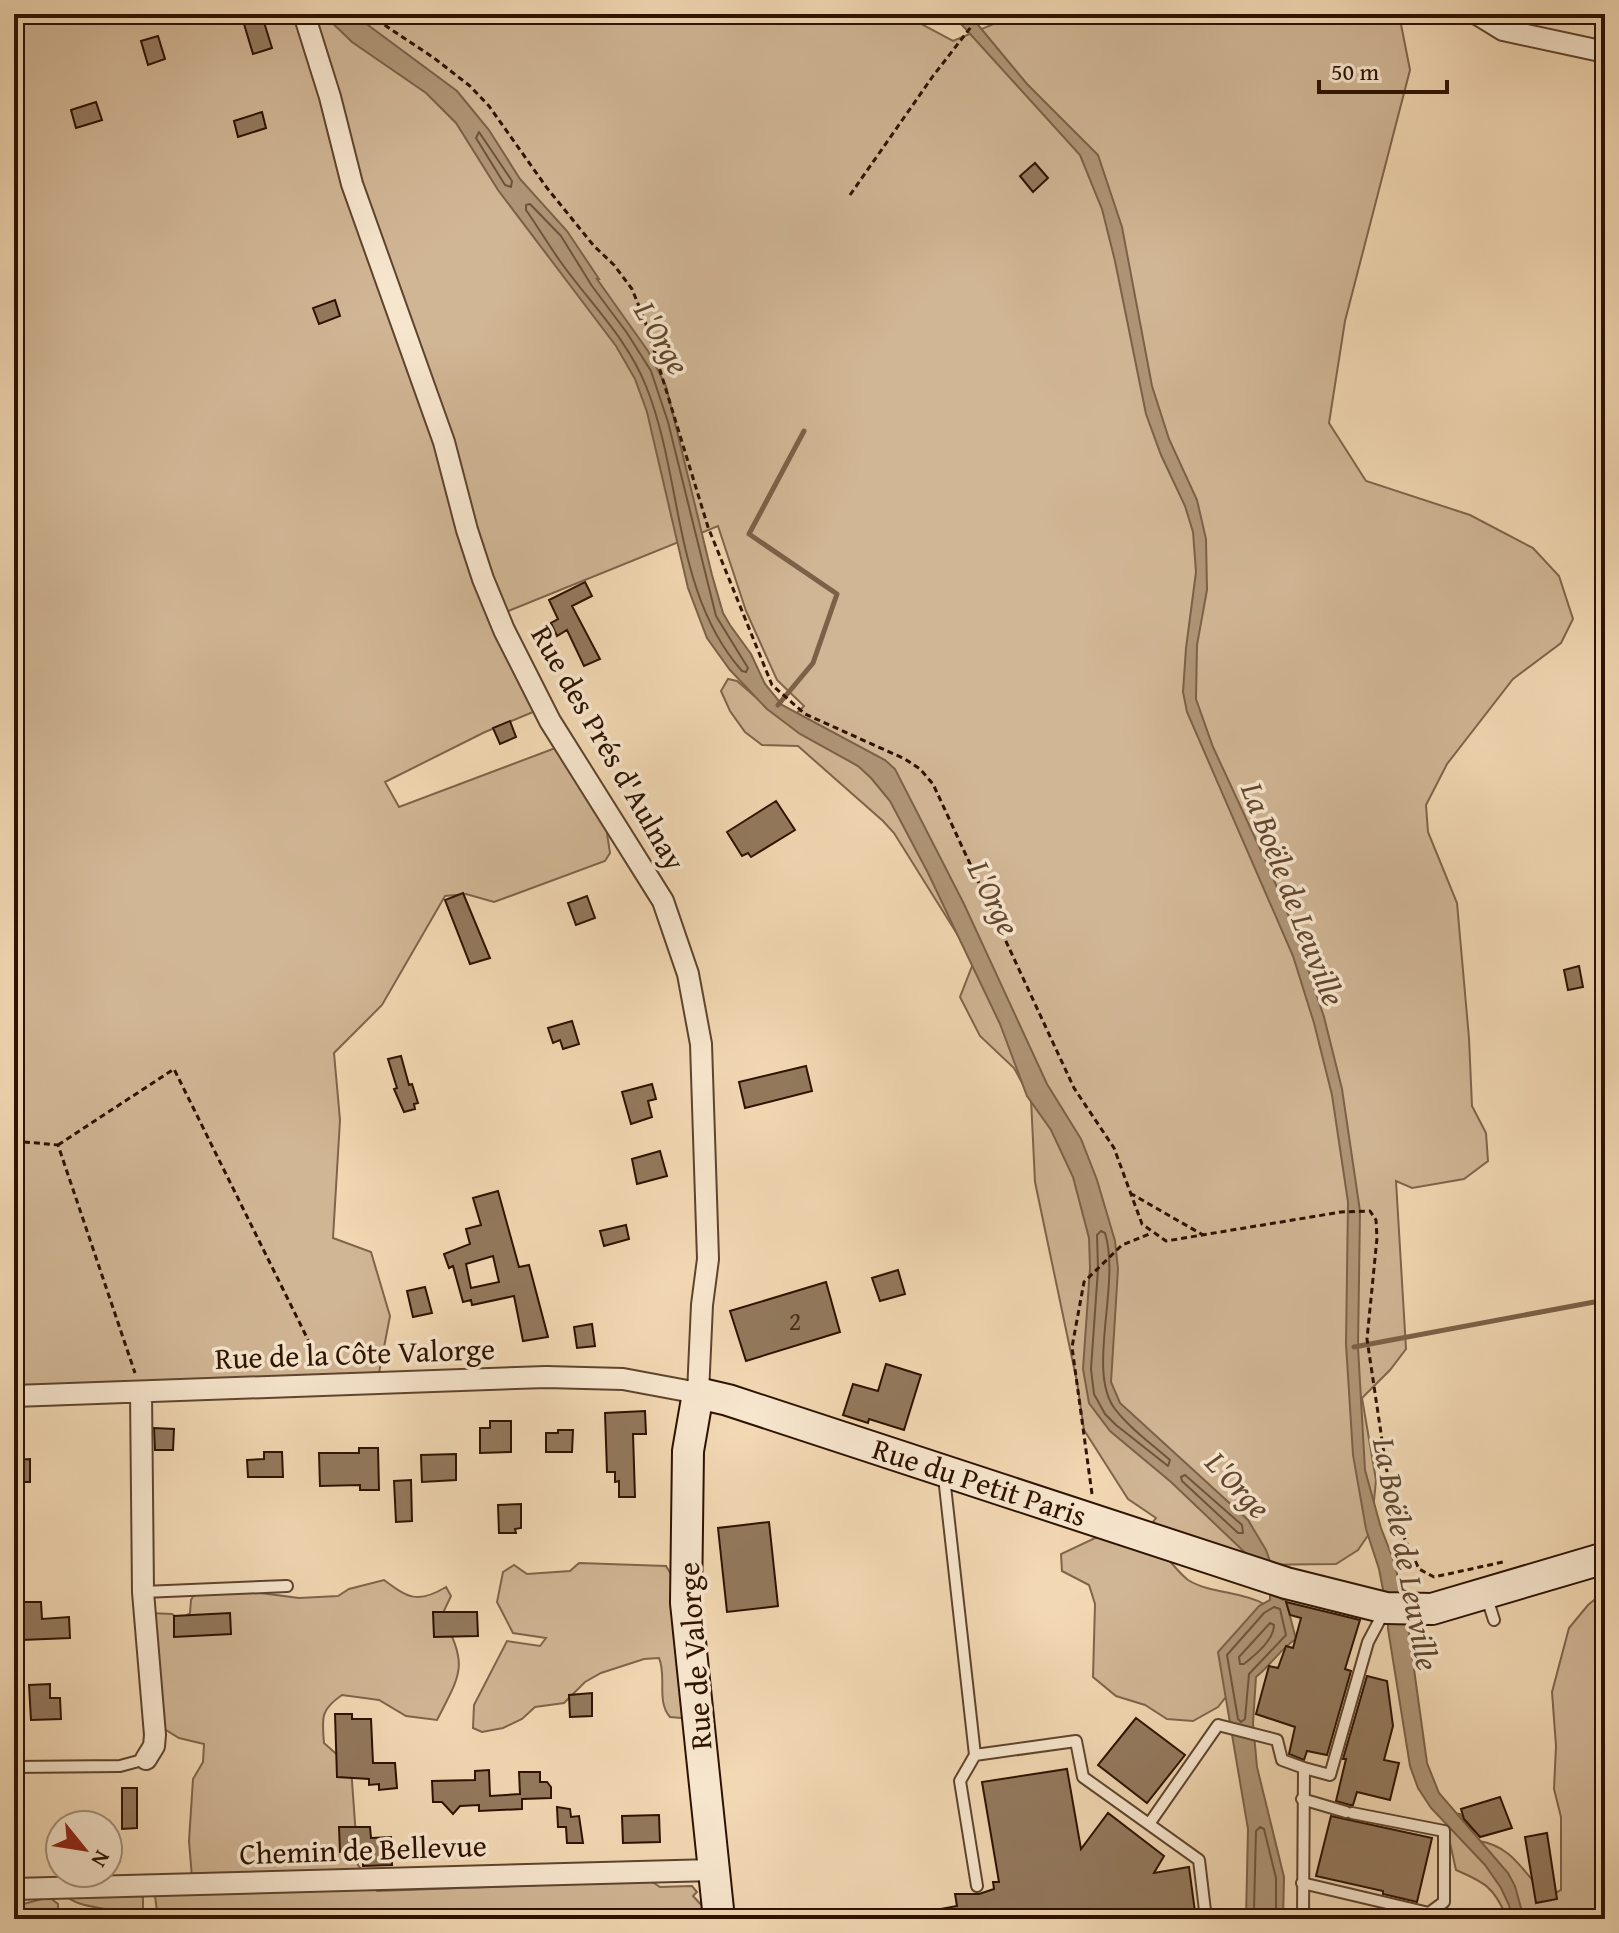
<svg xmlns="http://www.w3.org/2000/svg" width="1619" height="1933" font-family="'Gentium Book Plus',serif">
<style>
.green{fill:#d1b695;stroke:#7f644a;stroke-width:2}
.water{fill:#af9576;stroke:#7b6147;stroke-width:2}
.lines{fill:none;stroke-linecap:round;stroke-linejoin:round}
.shore{stroke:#6e543b;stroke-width:2}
.stream{stroke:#7b6147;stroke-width:5}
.building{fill:#93795d;stroke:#2d1200;stroke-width:2;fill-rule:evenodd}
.lane-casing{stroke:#5e442d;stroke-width:14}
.street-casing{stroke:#5e442d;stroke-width:24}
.secondary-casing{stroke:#2d1200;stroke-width:34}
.path{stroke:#2d1200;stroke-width:3;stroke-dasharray:6 4;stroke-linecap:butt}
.lane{stroke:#f7e6ce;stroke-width:10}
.street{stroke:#f7e6ce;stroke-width:20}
.secondary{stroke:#f7e6ce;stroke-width:30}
.labels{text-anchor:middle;stroke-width:7;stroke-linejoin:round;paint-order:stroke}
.number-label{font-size:26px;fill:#462c17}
.street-label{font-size:30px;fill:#2d1200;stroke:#f7e6ce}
.water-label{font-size:32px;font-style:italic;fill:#61462f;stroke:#f7e6ce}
</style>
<rect width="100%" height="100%" fill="#f2d8b3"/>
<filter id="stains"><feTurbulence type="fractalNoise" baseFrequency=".0025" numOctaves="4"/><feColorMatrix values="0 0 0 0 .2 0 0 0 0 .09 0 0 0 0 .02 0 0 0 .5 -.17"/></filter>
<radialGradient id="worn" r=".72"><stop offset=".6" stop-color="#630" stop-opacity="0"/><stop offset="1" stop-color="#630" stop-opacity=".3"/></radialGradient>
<path class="green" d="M 14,14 L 909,14 L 923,25 L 953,41 L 1001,21 L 1007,14 L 1399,14 L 1410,70 L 1345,321 L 1329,423 L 1366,481 L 1470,515 L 1533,548 L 1559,576 L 1573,619 L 1561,643 L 1513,679 L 1447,764 L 1426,805 L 1428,832 L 1457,903 L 1469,1038 L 1472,1106 L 1486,1133 L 1488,1161 L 1464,1179 L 1412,1188 L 1396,1181 L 1406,1349 L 1390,1370 L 1362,1398 L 1376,1480 L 1371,1531 L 1358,1550 L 1336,1564 L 1260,1565 L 1179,1532 L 1165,1556 C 1172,1563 1180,1574 1188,1580 C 1211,1594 1241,1591 1264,1604 L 1236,1684 L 1218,1707 L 1193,1721 L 1167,1719 L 1145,1705 L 1116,1696 L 1093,1677 L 1095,1604 L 1089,1585 L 1062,1571 L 1061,1554 L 1112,1530 L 1145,1532 L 1156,1518 L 1128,1499 L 1084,1430 L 1077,1382 L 1035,1182 L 1031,1099 L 1014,1068 L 980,1036 L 960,997 L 974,961 L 894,833 L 883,821 L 798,746 L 762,745 L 745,732 L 730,711 L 721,691 L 728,679 L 737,681 L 775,714 L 795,715 L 804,706 L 777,680 L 746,611 L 718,526 L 491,618 L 538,710 L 485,732 L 385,782 L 399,807 L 558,747 L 605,820 L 610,853 L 605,861 L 494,902 L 466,894 L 445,896 L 382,1005 L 334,1053 L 340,1120 L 333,1238 L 371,1252 L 390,1316 L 379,1373 L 328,1379 L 14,1390 Z
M 579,1563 L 666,1566 L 674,1579 L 686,1714 L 681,1718 L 670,1717 C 656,1701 667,1676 659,1658 L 644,1659 L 601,1673 L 585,1682 L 564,1703 L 535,1707 L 522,1719 L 503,1728 L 482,1732 L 473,1728 L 474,1705 L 507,1641 L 540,1646 L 546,1638 L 513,1633 L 497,1602 L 503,1572 L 514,1565 L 527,1574 L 570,1571 Z
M 384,1580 C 408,1598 418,1604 446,1587 L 451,1596 L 442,1615 C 468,1667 462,1671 437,1720 L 406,1716 L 379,1700 L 342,1695 C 320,1710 322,1718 324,1743 L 351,1767 L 358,1865 L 377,1891 L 651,1881 L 660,1887 L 692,1886 L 697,1892 L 693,1896 L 705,1909 L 706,1919 L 158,1919 L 155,1896 L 169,1890 L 193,1890 L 189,1841 L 193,1779 L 203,1762 L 204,1744 L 179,1738 L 143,1716 L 150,1613 L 172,1614 L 180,1620 L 190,1613 L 191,1600 L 196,1591 L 230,1589 L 299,1598 L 338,1596 L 349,1589 Z
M 1605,1591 L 1605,1919 L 1503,1919 L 1506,1916 C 1494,1887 1484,1882 1456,1870 L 1448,1834 L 1449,1813 L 1460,1814 L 1479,1841 C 1515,1847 1523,1874 1548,1897 L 1561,1890 L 1561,1817 L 1554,1789 L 1556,1746 L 1552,1692 L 1569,1628 L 1588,1605 Z
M 135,1890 L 143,1898 L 143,1919 L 124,1919 L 124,1915 C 105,1905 81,1910 65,1895 Z
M 49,1897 L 58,1904 L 58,1919 L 14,1919 L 14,1903 L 20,1905 Z"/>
<path class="water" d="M 323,14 L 353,14 L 457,91 L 489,130 L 520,179 L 567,231 L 599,279 L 597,279 L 648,351 L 666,386 L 712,575 L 723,613 L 730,625 L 751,654 L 765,684 L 782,705 L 885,760 L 895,769 L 964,904 L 1047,1084 L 1081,1139 L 1097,1180 L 1115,1241 L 1118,1269 L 1111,1382 L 1120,1403 L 1248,1520 L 1266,1550 L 1278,1584 L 1171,1482 L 1110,1431 L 1089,1403 L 1083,1369 L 1090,1268 L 1089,1238 L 1073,1177 L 1051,1130 L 1027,1096 L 1000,1024 L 928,873 L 890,801 L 871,778 L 858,766 L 800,734 L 767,709 L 730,670 L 707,638 L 688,588 L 647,412 L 635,379 L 616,346 L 498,190 L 456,123 L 426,93 L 352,42 Z
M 952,14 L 969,14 L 1027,84 L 1098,155 L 1122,227 L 1152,386 L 1169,439 L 1197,500 L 1206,539 L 1207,590 L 1197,645 L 1196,699 L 1213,747 L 1269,868 L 1297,936 L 1324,1017 L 1342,1089 L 1360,1211 L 1358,1347 L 1365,1470 L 1381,1528 L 1395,1564 L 1409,1633 L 1427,1763 L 1439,1793 L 1508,1873 L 1515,1886 L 1524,1919 L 1512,1919 L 1509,1905 L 1501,1888 L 1485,1865 L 1431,1808 L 1418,1788 L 1410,1766 L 1388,1629 L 1388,1616 L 1379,1569 L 1366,1529 L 1353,1455 L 1346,1344 L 1348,1202 L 1332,1095 L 1314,1023 L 1293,956 L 1187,712 L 1183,692 L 1186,648 L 1196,572 L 1193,532 L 1185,506 L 1161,455 L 1146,414 L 1115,261 L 1102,209 L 1080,155 Z
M 1270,1590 L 1283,1600 L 1285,1597 L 1296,1639 C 1280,1649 1271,1665 1256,1677 L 1253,1723 L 1257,1767 L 1284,1877 L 1283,1919 L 1246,1919 L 1248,1829 L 1218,1652 L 1259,1606 L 1270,1600 Z"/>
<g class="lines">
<path class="shore" d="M 479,132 L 512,181 L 511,187 L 505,185 L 476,138 Z
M 530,204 L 561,236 L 592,286 L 627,333 L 651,371 L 668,422 L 716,616 L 748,668 L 746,672 L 742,671 C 673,593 683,478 646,386 C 627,338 589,302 560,261 C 548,244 538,227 526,210 L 526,205 Z
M 1101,1231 L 1105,1233 C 1121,1284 1086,1371 1115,1409 C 1130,1429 1152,1444 1170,1460 L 1168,1466 L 1116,1425 L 1105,1414 L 1094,1394 L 1091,1369 L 1098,1269 L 1097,1235 Z
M 1185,1475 L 1242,1525 L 1243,1533 L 1238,1533 L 1182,1481 L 1181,1477 Z
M 1274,1607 L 1280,1609 L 1286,1635 L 1249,1674 L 1245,1719 L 1241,1722 L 1238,1719 L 1227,1655 L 1264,1613 Z
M 1270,1623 L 1274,1625 C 1274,1640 1255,1655 1244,1664 L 1240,1664 L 1239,1657 Z
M 1254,1909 L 1256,1831 L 1260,1827 L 1264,1829 L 1276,1878 L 1276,1909"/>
<path class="stream" d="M 778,705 L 813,663 L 837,594 L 749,534 L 804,431
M 1354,1347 L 1605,1300"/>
</g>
<path class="building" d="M 263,19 L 272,48 L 253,54 L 244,24 Z
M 158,36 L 165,59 L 148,65 L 141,41 Z
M 96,102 L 102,120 L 76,128 L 71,110 Z
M 262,112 L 266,128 L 238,137 L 234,121 Z
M 1035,163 L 1048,178 L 1033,192 L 1020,176 Z
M 335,300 L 340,316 L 319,324 L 313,308 Z
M 585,582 L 592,596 L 572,606 L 600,659 L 584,666 L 567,630 L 557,636 L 551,623 L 558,619 L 549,600 Z
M 510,721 L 516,737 L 500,744 L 493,728 Z
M 776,801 L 795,830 L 751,857 L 748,853 L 742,856 L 727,832 Z
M 463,893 L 490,958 L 470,964 L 445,900 Z
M 587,896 L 595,918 L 576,925 L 568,903 Z
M 1579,966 L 1583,987 L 1568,990 L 1564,970 Z
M 572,1021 L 579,1044 L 563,1049 L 560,1040 L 553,1043 L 548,1028 Z
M 401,1056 L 409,1085 L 412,1084 L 418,1103 L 414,1104 L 415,1109 L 404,1112 L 394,1089 L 397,1088 L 388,1059 Z
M 806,1066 L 812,1091 L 745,1108 L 739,1082 Z
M 652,1084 L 656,1099 L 648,1101 L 652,1117 L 631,1124 L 622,1092 Z
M 660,1151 L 667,1176 L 637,1184 L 632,1159 Z
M 498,1191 L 519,1267 L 529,1265 L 548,1337 L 523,1341 L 514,1296 L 472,1305 L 471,1300 L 463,1302 L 453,1266 L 449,1268 L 444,1254 L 470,1244 L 466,1229 L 481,1225 L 473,1198 ZM 493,1256 L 499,1282 L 471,1288 L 466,1264 Z
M 626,1225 L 629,1239 L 604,1246 L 600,1231 Z
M 898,1270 L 905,1294 L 880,1301 L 872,1278 Z
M 826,1282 L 840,1332 L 746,1361 L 730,1311 Z
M 425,1287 L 432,1313 L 413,1317 L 407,1291 Z
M 592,1324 L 595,1346 L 577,1348 L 574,1327 Z
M 886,1364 L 921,1375 L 904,1430 L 869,1419 L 868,1423 L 843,1415 L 853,1384 L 878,1391 Z
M 645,1411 L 646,1434 L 633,1434 L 635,1497 L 619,1497 L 619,1481 L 615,1482 L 615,1472 L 607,1472 L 605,1413 Z
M 490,1421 L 511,1421 L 511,1452 L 480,1453 L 480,1428 L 490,1428 Z
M 154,1428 L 174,1429 L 173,1450 L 155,1450 Z
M 558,1430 L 573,1430 L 572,1452 L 546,1452 L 546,1433 L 558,1433 Z
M 359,1448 L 378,1448 L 379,1490 L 360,1490 L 360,1485 L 320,1486 L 319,1453 L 359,1453 Z
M 264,1452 L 282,1452 L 283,1477 L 248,1477 L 247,1460 L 264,1459 Z
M 456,1454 L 456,1480 L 422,1482 L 421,1455 Z
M 30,1459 L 30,1482 L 14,1482 L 14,1460 Z
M 411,1480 L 412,1521 L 396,1522 L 394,1481 Z
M 521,1504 L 521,1528 L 515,1529 L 516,1533 L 499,1533 L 498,1505 Z
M 769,1522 L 778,1606 L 727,1612 L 718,1528 Z
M 21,1602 L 41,1602 L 42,1619 L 69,1617 L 70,1638 L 22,1640 Z
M 1286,1602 L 1360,1620 L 1345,1669 L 1351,1671 L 1327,1755 L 1307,1751 L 1304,1760 L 1289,1754 L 1295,1727 L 1256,1714 L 1269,1666 L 1278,1668 L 1286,1646 L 1293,1648 L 1301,1618 L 1290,1615 Z
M 433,1612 L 477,1612 L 478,1636 L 434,1637 Z
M 230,1613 L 231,1634 L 174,1637 L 174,1616 Z
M 1367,1676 L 1387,1681 L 1393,1726 L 1384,1760 L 1399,1763 L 1390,1800 L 1357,1792 L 1353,1805 L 1350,1805 L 1336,1801 L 1346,1759 L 1343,1759 Z
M 50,1684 L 50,1698 L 60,1698 L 61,1719 L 31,1720 L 29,1685 Z
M 592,1693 L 592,1716 L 570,1717 L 569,1695 Z
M 335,1714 L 352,1714 L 352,1719 L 371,1719 L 373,1763 L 395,1763 L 397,1788 L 379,1790 L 379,1784 L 369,1785 L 369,1779 L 337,1777 Z
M 1136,1718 L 1185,1755 L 1147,1803 L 1098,1765 Z
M 1067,1769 L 1081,1849 L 1108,1813 L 1164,1856 L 1154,1873 L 1189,1867 L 1196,1919 L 924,1919 L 924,1912 L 957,1906 L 955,1894 L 979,1894 L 994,1889 L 993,1882 L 999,1882 L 982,1782 Z
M 489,1770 L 490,1796 L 520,1794 L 519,1772 L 540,1772 L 540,1782 L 547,1782 L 551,1787 L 551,1798 L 522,1799 L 522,1809 L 479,1811 L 479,1805 L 460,1806 L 453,1814 L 442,1802 L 433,1802 L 432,1781 L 475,1780 L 475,1771 Z
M 122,1788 L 137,1788 L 137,1828 L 122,1829 Z
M 1500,1797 L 1512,1828 L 1480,1837 L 1464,1819 L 1461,1809 Z
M 557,1807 L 570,1809 L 571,1817 L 579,1816 L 583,1843 L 567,1843 L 566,1827 L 558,1827 Z
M 659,1815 L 660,1842 L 623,1843 L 622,1816 Z
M 1331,1816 L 1432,1838 L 1417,1902 L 1383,1894 L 1383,1891 L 1316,1876 Z
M 339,1827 L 370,1827 L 371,1838 L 391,1837 L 392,1865 L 363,1866 L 363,1851 L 340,1852 Z
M 1547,1833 L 1557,1899 L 1536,1903 L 1525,1837 Z"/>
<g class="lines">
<g class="lane-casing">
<path id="lane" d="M 944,1477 L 975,1755 L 1076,1741 L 1083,1777 L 1199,1860 L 1206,1919
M 143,1592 L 287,1586
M 1487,1598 L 1494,1620
M 975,1755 L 960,1781 L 977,1886
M 14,1767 L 120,1766 L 146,1759
M 1304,1768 L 1330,1775 L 1368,1642 L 1385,1610
M 1302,1799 L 1346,1812
M 1149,1824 L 1218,1725 L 1277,1740 L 1282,1760 L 1304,1768 L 1303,1919
M 1302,1883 L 1429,1913 L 1444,1902 L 1444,1831 L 1352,1813
M 1206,1917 L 1303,1915"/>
</g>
<g class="street-casing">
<path id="street" d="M 1477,14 L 1503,30 L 1605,52
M 141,1392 L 143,1592 L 155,1735 L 154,1746 L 146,1759
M 14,1396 L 546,1377 L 623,1379 L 698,1393 L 702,1305 L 708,1259 L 701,1044 L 688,974 L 663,901 L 550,721 L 504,630 L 483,579 L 467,530 L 444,442 L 352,184 L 330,97 L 304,14
M 14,1889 L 713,1870"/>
</g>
<g class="secondary-casing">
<g id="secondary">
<path id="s1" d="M 719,1919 L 686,1603 L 688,1451 L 698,1393 L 728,1400 L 1286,1583 L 1386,1608 L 1432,1609 L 1605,1558"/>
</g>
</g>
<path class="path" d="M 368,14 L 434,58 L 470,86 L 489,106 L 547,188 L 594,246 L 614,265 L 632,289 L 645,321 L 708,527 L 772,685 L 805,714 L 905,759 L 920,769 L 933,784 L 1074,1088 L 1114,1148 L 1142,1224 L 1166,1241 L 1341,1212 L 1370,1211 L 1376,1220 L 1377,1238 L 1367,1339 L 1386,1467 L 1401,1531 L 1419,1569 L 1434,1577 L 1503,1562
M 850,195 L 933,76 L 981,14
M 14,1141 L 58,1145 L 135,1373
M 58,1145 L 174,1069 L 321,1366
M 1130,1193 L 1203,1235
M 1092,1494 L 1072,1347 L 1084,1282 L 1122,1245 L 1152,1233"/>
<use href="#lane" class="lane"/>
<use href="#street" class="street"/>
<use href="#secondary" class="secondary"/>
</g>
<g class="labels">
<g class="number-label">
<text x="795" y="1330">2</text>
</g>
<g class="street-label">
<text transform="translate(608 748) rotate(60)" y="10">Rue des Prés d'Aulnay</text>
<text transform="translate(355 1354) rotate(-2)" y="10">Rue de la Côte Valorge</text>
<text dy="10" stroke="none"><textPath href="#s1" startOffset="824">Rue du Petit Paris</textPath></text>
<text transform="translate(695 1656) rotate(-94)" y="10">Rue de Valorge</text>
<text transform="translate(363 1850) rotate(-2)" y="10">Chemin de Bellevue</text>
</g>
<g class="water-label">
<text transform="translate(662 338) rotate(60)" y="11">L'Orge</text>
<text transform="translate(1293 894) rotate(69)" y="11">La Boële de Leuville</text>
<text transform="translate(994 898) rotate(64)" y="11">L'Orge</text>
<text transform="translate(1238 1485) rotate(47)" y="11">L'Orge</text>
<text transform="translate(1406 1554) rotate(79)" y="11">La Boële de Leuville</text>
</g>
</g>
<rect width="1619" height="1933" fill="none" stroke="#f2d8b3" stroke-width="48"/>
<rect x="16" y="16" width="1587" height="1901" fill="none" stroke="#2d1200" stroke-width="4"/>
<rect x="24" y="24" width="1571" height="1885" fill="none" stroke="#2d1200" stroke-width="2"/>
<g transform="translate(84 1849) rotate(120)"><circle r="38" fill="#f7e6ce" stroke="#a6917c" stroke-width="2"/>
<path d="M0-6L14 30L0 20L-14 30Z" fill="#8f2418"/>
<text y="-12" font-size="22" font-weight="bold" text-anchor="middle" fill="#2d1200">N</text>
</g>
<path d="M1319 80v12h128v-12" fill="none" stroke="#2d1200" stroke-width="4"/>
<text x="1331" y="80" font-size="24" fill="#2d1200" stroke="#f7e6ce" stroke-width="6" paint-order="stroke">50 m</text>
<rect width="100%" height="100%" filter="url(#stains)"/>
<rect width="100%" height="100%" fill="url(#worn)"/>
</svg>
